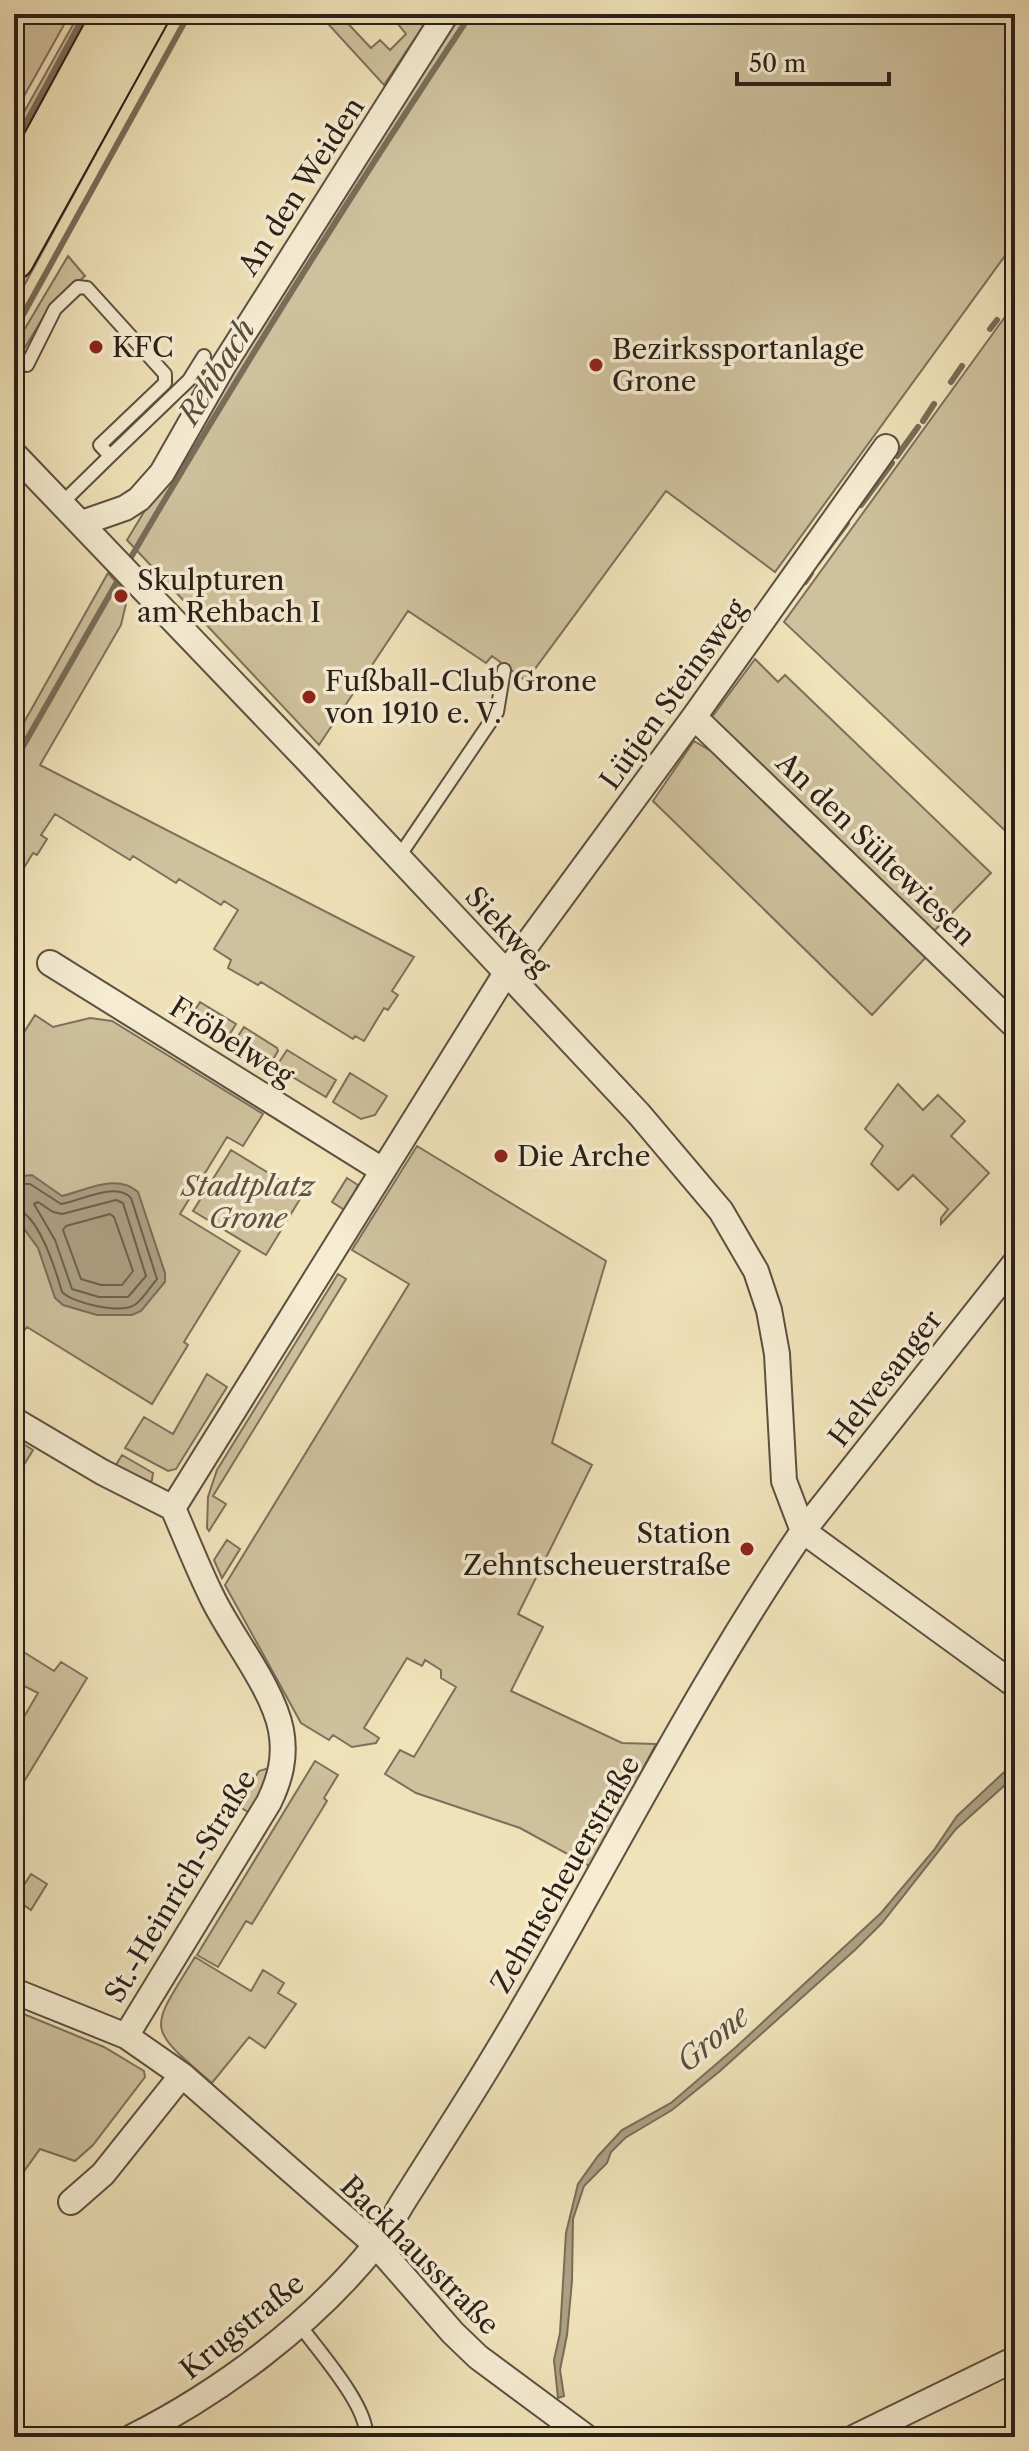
<svg xmlns="http://www.w3.org/2000/svg" width="1029" height="2451" font-family="'Libre Caslon Text',serif">
<style>
.green{fill:#cfc19e;stroke:#7d705c;stroke-width:2}
.water{fill:#ada083;stroke:#796d59;stroke-width:2}
.lines{fill:none;stroke-linecap:round;stroke-linejoin:round}
.shore{stroke:#6c604e;stroke-width:2}
.stream{stroke:#796d59;stroke-width:6}
.lane-casing{stroke:#5c5041;stroke-width:16}
.street-casing{stroke:#5c5041;stroke-width:28}
.primary-casing{stroke:#2b2019;stroke-width:42}
.lane{stroke:#f5ecd2;stroke-width:12}
.street{stroke:#f5ecd2;stroke-width:24}
.primary{stroke:#f0e2b9;stroke-width:38}
.poi-dot{fill:#8f2418;stroke:#f5ecd2;stroke-width:3}
.labels{text-anchor:middle;stroke-width:7;stroke-linejoin:round;paint-order:stroke}
.street-label{font-size:28px;fill:#2b2019;stroke:#f5ecd2}
.poi-label{font-size:28px;fill:#2b2019;stroke:#f5ecd2;text-anchor:start}
.park-label{font-size:28px;font-style:italic;fill:#5c5041;stroke:#f5ecd2}
.water-label{font-size:30px;font-style:italic;fill:#584d3e;stroke:#f5ecd2}
</style>
<rect width="100%" height="100%" fill="#f0e2b9"/>
<filter id="stains"><feTurbulence type="fractalNoise" baseFrequency=".0025" numOctaves="4"/><feColorMatrix values="0 0 0 0 .2 0 0 0 0 .09 0 0 0 0 .02 0 0 0 .5 -.17"/></filter>
<radialGradient id="worn" r=".72"><stop offset=".6" stop-color="#630" stop-opacity="0"/><stop offset="1" stop-color="#630" stop-opacity=".3"/></radialGradient>
<path class="green" d="M 14,14 L 22,17 L 24,14 L 70,14 L 14,114 Z
M 79,14 L 98,14 L 14,168 L 14,130 Z
M 167,14 L 172,14 L 14,304 L 14,294 Z
M 319,14 L 339,14 L 371,48 L 380,40 L 390,50 L 406,34 L 398,24 L 414,16 L 423,26 L 384,85 Z
M 462,14 L 1015,14 L 1015,242 L 775,572 L 666,491 L 526,681 L 492,656 L 486,663 L 408,611 L 319,745 L 127,540 L 243,348 Z
M 68,256 L 85,276 L 50,306 L 14,366 L 14,347 Z
M 1015,303 L 1015,840 L 784,622 Z
M 108,573 L 128,595 L 121,625 L 40,765 L 414,957 L 392,991 L 398,995 L 388,1010 L 384,1008 L 364,1041 L 355,1036 L 353,1039 L 261,982 L 258,985 L 228,968 L 231,960 L 214,949 L 238,910 L 224,901 L 221,905 L 179,879 L 176,883 L 133,856 L 130,860 L 55,814 L 41,835 L 47,839 L 37,855 L 33,853 L 14,884 L 14,740 Z
M 755,659 L 778,682 L 785,675 L 991,873 L 934,931 L 712,717 Z
M 694,741 L 726,760 L 928,955 L 872,1015 L 653,801 Z
M 200,1002 L 236,1024 L 228,1037 L 192,1015 Z
M 35,1015 L 53,1027 L 90,1018 L 112,1021 L 263,1114 L 243,1146 L 227,1137 L 180,1214 L 240,1251 L 184,1342 L 188,1345 L 152,1404 L 27,1327 L 24,1331 L 14,1325 L 14,1048 Z
M 244,1027 L 277,1048 L 278,1051 L 271,1063 L 235,1041 Z
M 287,1050 L 336,1080 L 326,1097 L 276,1067 Z
M 350,1073 L 387,1096 L 375,1115 L 361,1119 L 333,1102 Z
M 898,1084 L 923,1110 L 938,1095 L 965,1121 L 951,1136 L 989,1173 L 941,1224 L 941,1218 L 948,1209 L 913,1175 L 898,1190 L 871,1164 L 883,1146 L 865,1129 Z
M 417,1146 L 606,1261 L 552,1443 L 592,1465 L 518,1614 L 543,1627 L 511,1691 L 622,1743 L 656,1744 L 591,1867 L 520,1828 L 416,1793 L 385,1774 L 400,1750 L 414,1757 L 456,1687 L 441,1678 L 441,1670 L 425,1660 L 422,1666 L 407,1658 L 364,1728 L 379,1738 L 376,1743 L 352,1747 L 333,1735 L 329,1740 L 301,1723 L 225,1585 L 409,1284 L 352,1250 Z
M 231,1150 L 303,1194 L 266,1255 L 193,1211 Z
M 347,1178 L 358,1185 L 346,1211 L 332,1202 Z
M 338,1274 L 346,1279 L 213,1496 L 226,1504 L 209,1531 L 207,1528 L 208,1497 L 217,1470 Z
M 207,1374 L 227,1387 L 176,1469 L 168,1471 L 125,1448 L 144,1417 L 173,1434 Z
M 14,1438 L 33,1450 L 14,1481 Z
M 122,1455 L 153,1473 L 152,1480 L 148,1484 L 114,1468 Z
M 227,1540 L 240,1549 L 222,1578 L 214,1560 Z
M 14,1646 L 54,1671 L 61,1662 L 87,1678 L 14,1798 L 14,1734 L 38,1693 L 14,1681 Z
M 315,1761 L 338,1775 L 324,1798 L 327,1801 L 252,1924 L 246,1921 L 218,1967 L 197,1955 Z
M 272,1767 L 251,1814 L 237,1805 L 259,1771 Z
M 31,1874 L 47,1884 L 31,1910 L 15,1899 Z
M 195,1957 L 251,1991 L 263,1970 L 284,1983 L 278,1993 L 296,2004 L 265,2048 L 249,2037 L 212,2083 C 144,2025 150,2031 195,1957 Z
M 14,2010 L 104,2047 L 144,2071 L 145,2077 L 93,2145 L 75,2161 L 40,2149 L 15,2184 Z"/>
<path class="water" d="M 32,1175 L 62,1196 C 86,1190 117,1173 138,1192 L 165,1273 L 165,1282 L 141,1311 L 132,1315 L 97,1315 L 63,1305 L 55,1298 L 38,1248 L 14,1215 L 14,1177 Z
M 1015,1762 L 1015,1776 L 956,1829 L 882,1923 L 856,1949 L 720,2071 L 672,2110 L 625,2138 L 611,2152 L 607,2163 L 584,2186 L 573,2219 L 572,2281 L 567,2335 L 560,2370 L 564,2396 L 558,2398 L 554,2360 L 560,2333 L 566,2233 L 578,2184 L 598,2156 L 622,2130 L 671,2103 L 736,2047 L 881,1913 L 934,1850 L 957,1816 Z"/>
<g class="lines">
<path class="shore" d="M 14,1184 L 30,1184 L 61,1204 C 81,1201 116,1181 131,1198 L 157,1279 C 150,1287 144,1298 136,1304 C 122,1315 73,1303 62,1292 C 56,1271 38,1212 14,1208
M 116,1200 L 123,1203 L 146,1276 L 128,1297 L 99,1297 L 72,1289 L 55,1240 L 34,1204 L 38,1202 L 53,1212 L 62,1214 Z
M 110,1214 L 114,1217 L 133,1271 L 122,1285 L 101,1285 L 81,1279 L 63,1230 L 66,1226 Z"/>
<path class="stream" d="M 14,145 L 85,14
M 1012,298 L 1015,294
M 19,322 L 189,14
M 990,329 L 997,320
M 951,382 L 962,366
M 923,421 L 934,404
M 897,456 L 918,427
M 861,505 L 892,463
M 818,562 L 847,523
M 127,564 C 236,377 351,194 471,14
M 805,582 L 811,573
M 14,762 L 122,573"/>
<g class="lane-casing">
<path id="lane" d="M 27,365 L 55,309 L 78,287 L 87,288 L 165,374 L 165,383 L 100,445 L 110,456 L 62,503
M 110,456 L 189,380 L 204,356
M 398,858 L 497,712 L 504,670
M 298,2323 C 317,2349 369,2407 366,2437"/>
</g>
<g class="street-casing">
<path id="street" d="M 14,454 L 309,762 L 639,1114 L 721,1211 L 756,1271 L 769,1310 L 777,1354 L 784,1481 L 803,1531
M 82,523 L 125,508 L 139,499 L 162,473 L 223,366 L 446,14
M 694,717 L 1015,1026
M 50,963 L 382,1170
M 14,1420 L 102,1472 L 173,1508
M 803,1531 L 1015,1685
M 14,1991 L 126,2036 L 182,2075 L 376,2245 L 453,2333 L 478,2357 L 586,2437
M 126,2036 L 269,1802 C 280,1779 286,1757 281,1730 C 273,1688 232,1638 213,1599 C 198,1569 186,1538 173,1508 L 506,973 L 694,717 L 886,447
M 71,2202 L 103,2174 L 182,2075
M 132,2437 C 221,2392 311,2325 374,2247 C 385,2234 394,2217 403,2202 C 424,2169 444,2137 465,2104 C 583,1917 678,1714 803,1531 L 1015,1263
M 855,2437 L 1015,2359"/>
</g>
<g class="primary-casing">
<path id="primary" d="M 14,194 L 112,14
M 14,260 L 150,14"/>
</g>
<use href="#lane" class="lane"/>
<use href="#street" class="street"/>
<use href="#primary" class="primary"/>
</g>
<g class="poi-dot">
<circle cx="96" cy="347" r="8"/>
<circle cx="596" cy="365" r="8"/>
<circle cx="121" cy="596" r="8"/>
<circle cx="309" cy="697" r="8"/>
<circle cx="501" cy="1156" r="8"/>
<circle cx="747" cy="1549" r="8"/>
</g>
<g class="labels">
<g class="street-label">
<text transform="translate(301 186) rotate(-57)" y="10">An den Weiden</text>
<text transform="translate(673 694) rotate(-54)" y="10">Lütjen Steinsweg</text>
<text transform="translate(876 849) rotate(44)" y="10">An den Sültewiesen</text>
<text transform="translate(508 931) rotate(47)" y="10">Siekweg</text>
<text transform="translate(232 1041) rotate(32)" y="10">Fröbelweg</text>
<text transform="translate(885 1378) rotate(-52)" y="10">Helvesanger</text>
<text transform="translate(565 1874) rotate(-60)" y="10">Zehntscheuerstraße</text>
<text transform="translate(180 1886) rotate(-59)" y="10">St.-Heinrich-Straße</text>
<text transform="translate(420 2255) rotate(45)" y="10">Backhausstraße</text>
<text transform="translate(242 2326) rotate(-39)" y="10">Krugstraße</text>
</g>
<g class="poi-label">
<text x="112" y="357">KFC</text>
<text x="612" y="359">Bezirkssportanlage<tspan x="612" dy="32">Grone</tspan></text>
<text x="137" y="590">Skulpturen<tspan x="137" dy="32">am Rehbach I</tspan></text>
<text x="325" y="691">Fußball-Club Grone<tspan x="325" dy="32">von 1910 e. V.</tspan></text>
<text x="517" y="1166">Die Arche</text>
<text x="731" y="1543" text-anchor="end">Station<tspan x="731" dy="32">Zehntscheuerstraße</tspan></text>
</g>
<g class="park-label">
<text x="248" y="1196">Stadtplatz<tspan x="248" dy="32">Grone</tspan></text>
</g>
<g class="water-label">
<text transform="translate(217 372) rotate(-58)" y="10">Rehbach</text>
<text transform="translate(713 2039) rotate(-40)" y="10">Grone</text>
</g>
</g>
<rect width="1029" height="2451" fill="none" stroke="#f0e2b9" stroke-width="48"/>
<rect x="16" y="16" width="997" height="2419" fill="none" stroke="#2b2019" stroke-width="4"/>
<rect x="24" y="24" width="981" height="2403" fill="none" stroke="#2b2019" stroke-width="2"/>
<path d="M737 72v12h152v-12" fill="none" stroke="#2b2019" stroke-width="4"/>
<text x="749" y="72" font-size="24" fill="#2b2019" stroke="#f5ecd2" stroke-width="6" paint-order="stroke">50 m</text>
<rect width="100%" height="100%" filter="url(#stains)"/>
<rect width="100%" height="100%" fill="url(#worn)"/>
</svg>
